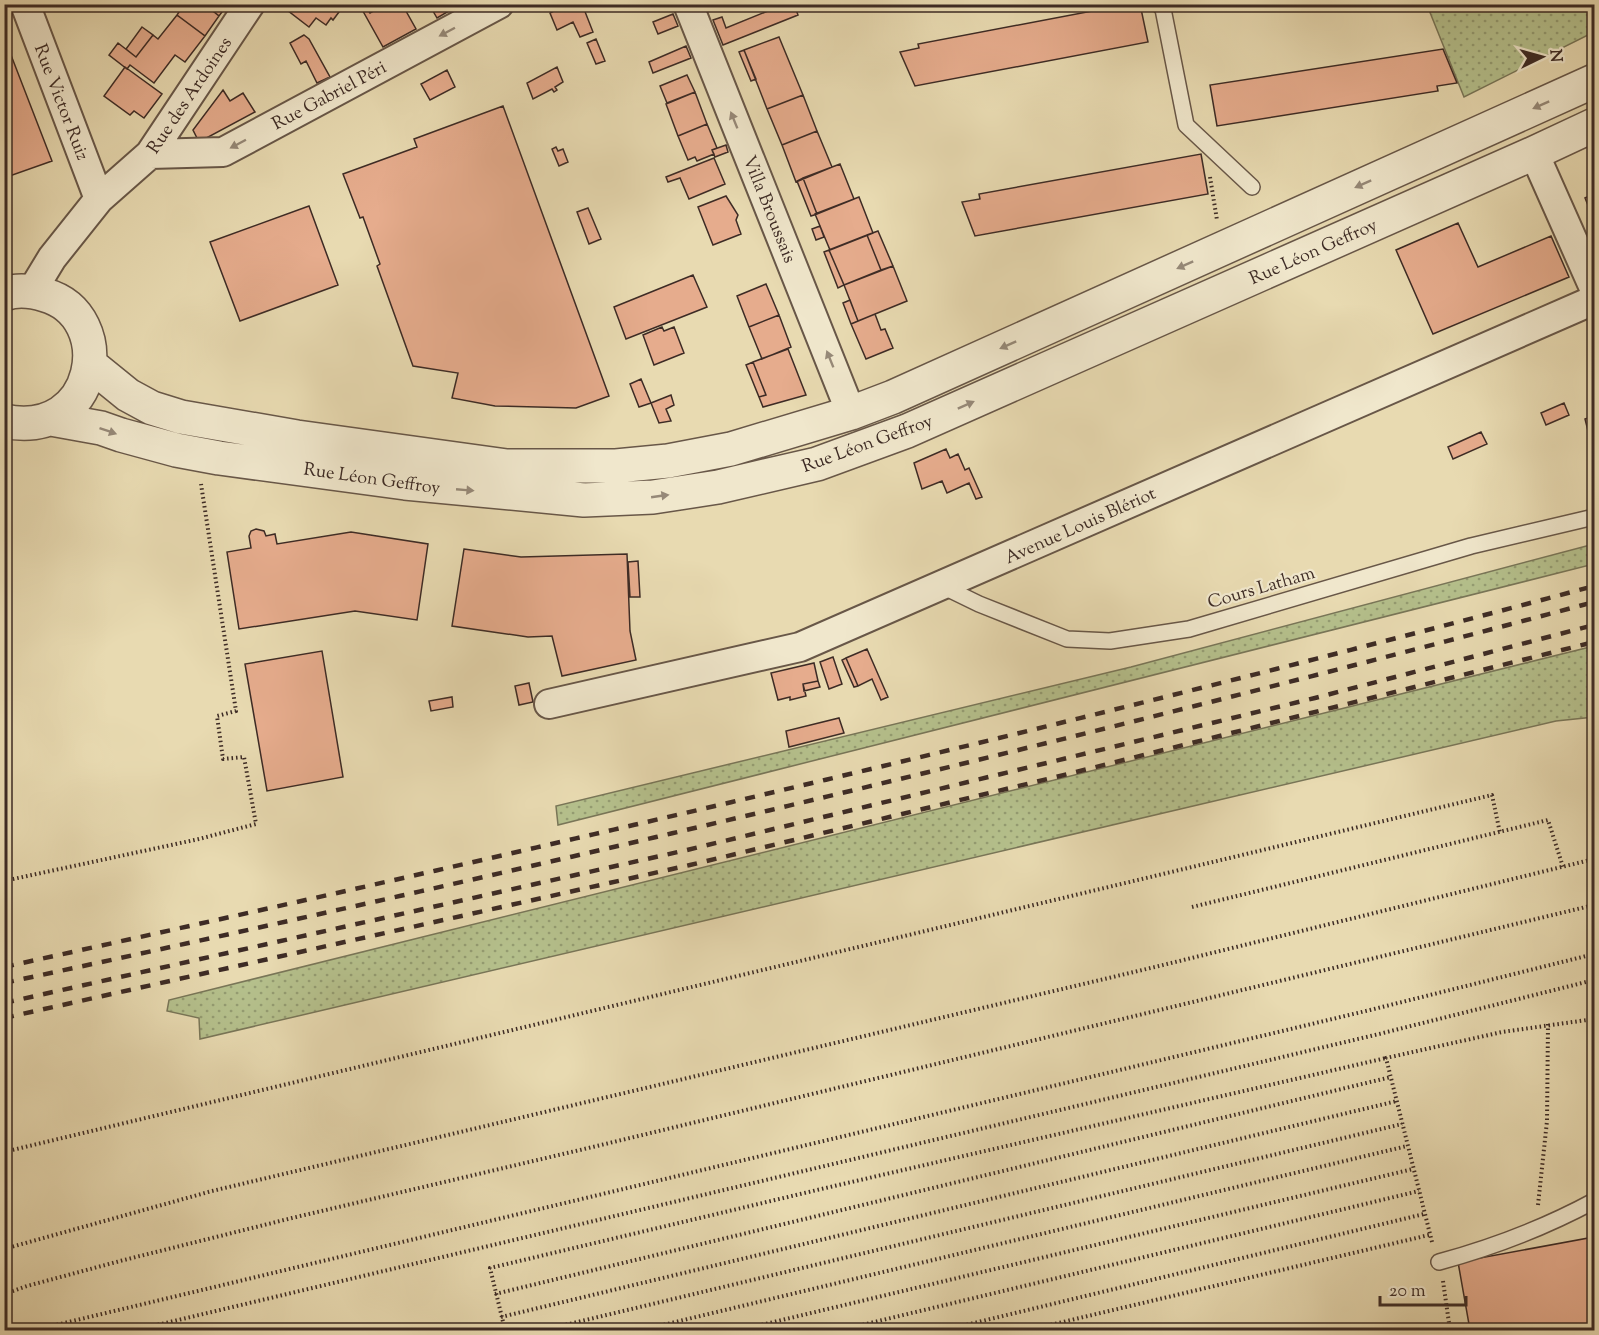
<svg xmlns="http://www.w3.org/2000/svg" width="1599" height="1335" font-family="'Sorts Mill Goudy',serif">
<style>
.grass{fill:url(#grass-dots);stroke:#797658;stroke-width:1.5}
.building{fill:#e6ac8d;stroke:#3d2b25;stroke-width:1.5}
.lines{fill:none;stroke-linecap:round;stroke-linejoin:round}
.service-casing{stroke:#685748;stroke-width:18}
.minor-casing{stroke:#685748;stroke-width:32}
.tertiary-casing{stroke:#685748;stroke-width:36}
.path{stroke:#3d2b25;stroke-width:4;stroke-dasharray:1.5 3;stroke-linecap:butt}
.service{stroke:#f0e7cc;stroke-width:15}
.minor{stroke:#f0e7cc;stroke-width:28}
.tertiary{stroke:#f0e7cc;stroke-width:33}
.rail{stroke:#3d2b25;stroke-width:4.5;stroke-dasharray:10 10;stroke-linecap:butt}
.oneway{fill:#968978}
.labels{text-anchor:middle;stroke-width:4.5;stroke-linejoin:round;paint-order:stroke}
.street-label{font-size:18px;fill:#3d2b25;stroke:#f0e7cc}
</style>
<defs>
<pattern id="grass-dots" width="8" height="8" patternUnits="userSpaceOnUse" patternTransform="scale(1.5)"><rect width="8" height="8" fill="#b5c08c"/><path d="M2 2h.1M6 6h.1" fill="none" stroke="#949c72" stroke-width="1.8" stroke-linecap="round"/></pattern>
</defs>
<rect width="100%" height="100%" fill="#e8dab1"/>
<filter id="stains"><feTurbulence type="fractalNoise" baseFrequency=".00333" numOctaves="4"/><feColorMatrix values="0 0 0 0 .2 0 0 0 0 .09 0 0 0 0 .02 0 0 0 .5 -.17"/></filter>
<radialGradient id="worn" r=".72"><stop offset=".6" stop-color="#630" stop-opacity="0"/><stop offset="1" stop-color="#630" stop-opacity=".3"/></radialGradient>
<path class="grass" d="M 1427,5 L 1594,5 L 1594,32 L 1464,97 Z
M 1594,544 L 1594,564 L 558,825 L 556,806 L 1131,667 Z
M 1594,646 L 1594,717 L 1556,721 L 200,1039 L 199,1018 L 167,1011 L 169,1000 Z"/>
<path class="building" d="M 184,4 L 204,4 L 219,16 L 205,36 L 177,15 Z
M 204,4 L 228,4 L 219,16 Z
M 291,4 L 345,4 L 333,20 L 331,18 L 326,25 L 316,18 L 309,27 L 287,10 Z
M 359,4 L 364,4 L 370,13 L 386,4 L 402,4 L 416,29 L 383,47 Z
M 429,4 L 461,4 L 437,18 Z
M 567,4 L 582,4 L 593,32 L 580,37 L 573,22 L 557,30 L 550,13 Z
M 785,4 L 794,4 L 798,15 L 723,45 L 713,20 L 722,17 L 726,28 Z
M 1129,4 L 1140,4 L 1148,42 L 915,86 L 900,52 L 919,48 L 918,44 Z
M 673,14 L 678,26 L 658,34 L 653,22 Z
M 177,15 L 205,36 L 185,62 L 175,55 L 154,83 L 130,65 L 127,69 L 109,55 L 118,43 L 136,57 L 153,35 L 158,39 Z
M 142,27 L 153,35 L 136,57 L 126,49 Z
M 304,35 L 309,39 L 330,77 L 317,83 L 306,61 L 301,64 L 290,43 Z
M 4,37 L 52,161 L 4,178 Z
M 779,37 L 803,95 L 767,109 L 744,50 Z
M 596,39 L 605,61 L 596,64 L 587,43 Z
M 686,46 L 691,58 L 653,73 L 649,62 Z
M 1443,49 L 1457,83 L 1437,86 L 1438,91 L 1217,126 L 1210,85 Z
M 744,50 L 756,79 L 751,81 L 739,52 Z
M 125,67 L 162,94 L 144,118 L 134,111 L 130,115 L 104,96 Z
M 557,67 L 563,82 L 555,87 L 557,90 L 554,92 L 552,89 L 533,99 L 527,83 Z
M 447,70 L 455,87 L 430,100 L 421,84 Z
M 687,75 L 695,92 L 667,103 L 660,86 Z
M 223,90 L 230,101 L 243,93 L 255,112 L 199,142 L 193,130 Z
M 695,92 L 707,124 L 678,136 L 666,104 Z
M 803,95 L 817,131 L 782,145 L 767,109 Z
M 503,106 L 609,396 L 576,408 L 495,406 L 452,398 L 458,373 L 413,366 L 377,266 L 380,264 L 363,217 L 360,218 L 343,174 L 417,147 L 414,139 Z
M 707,124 L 717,148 L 712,150 L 714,154 L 697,161 L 695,157 L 688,160 L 678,136 Z
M 817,131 L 832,167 L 796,182 L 782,145 Z
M 726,145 L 728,152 L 715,157 L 712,150 Z
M 556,147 L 558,151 L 563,149 L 568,162 L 559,166 L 552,149 Z
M 1201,154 L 1208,194 L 975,236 L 962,202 L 980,199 L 979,194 Z
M 714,158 L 725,184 L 689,199 L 680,178 L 668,182 L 666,177 Z
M 840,164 L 854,199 L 817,214 L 803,178 Z
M 803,178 L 817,214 L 811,216 L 797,181 Z
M 1594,194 L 1594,220 L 1585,198 Z
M 726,196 L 738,215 L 736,220 L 741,234 L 713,245 L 698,207 Z
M 859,197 L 873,233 L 830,250 L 815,214 Z
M 309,206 L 338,285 L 240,321 L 210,242 Z
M 588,208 L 601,239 L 589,244 L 577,212 Z
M 1458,223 L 1478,267 L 1551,236 L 1569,277 L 1433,334 L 1396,250 Z
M 820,226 L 824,237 L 816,240 L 812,229 Z
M 878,231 L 893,266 L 881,270 L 867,235 Z
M 867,235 L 881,270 L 844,285 L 829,250 Z
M 829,250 L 844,285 L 838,288 L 824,252 Z
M 893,266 L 907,301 L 858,321 L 844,285 Z
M 693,275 L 707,307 L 626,339 L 614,307 Z
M 766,284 L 779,315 L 749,327 L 737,296 Z
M 850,300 L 858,321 L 851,324 L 843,303 Z
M 875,314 L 881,330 L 885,329 L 893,348 L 866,359 L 851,324 Z
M 779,315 L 791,347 L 762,359 L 749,327 Z
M 662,327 L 664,331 L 674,327 L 684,353 L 654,365 L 643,335 Z
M 788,349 L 806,395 L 763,407 L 759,397 L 766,395 L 753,362 Z
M 753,362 L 766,395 L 759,397 L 746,365 Z
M 641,379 L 651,403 L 639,407 L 630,384 Z
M 671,395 L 674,405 L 666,409 L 671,421 L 659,423 L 651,403 Z
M 1564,403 L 1569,415 L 1546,425 L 1541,413 Z
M 1594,416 L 1594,430 L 1588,431 L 1585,419 Z
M 1481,432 L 1487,444 L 1453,459 L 1448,447 Z
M 946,449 L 950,458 L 958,454 L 965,470 L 969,468 L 982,497 L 976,499 L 969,483 L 947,493 L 942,481 L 922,489 L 914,463 Z
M 256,529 L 264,531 L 266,536 L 275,534 L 277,544 L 351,532 L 428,544 L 417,620 L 355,611 L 239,629 L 227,552 L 251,548 L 249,536 L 251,531 Z
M 464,549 L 521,557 L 627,554 L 630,631 L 636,660 L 562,676 L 552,636 L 528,637 L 452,626 Z
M 638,561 L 640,597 L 630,597 L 628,562 Z
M 867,649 L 888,697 L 881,700 L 872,679 L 858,686 L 846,658 Z
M 322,651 L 343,777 L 267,791 L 245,664 Z
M 833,657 L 842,684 L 829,689 L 820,662 Z
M 846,658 L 858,686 L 854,687 L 842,660 Z
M 814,663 L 818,681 L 803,684 L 806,696 L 790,700 L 790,697 L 778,700 L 771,673 Z
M 818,681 L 820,687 L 804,691 L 803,684 Z
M 529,683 L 533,702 L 519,705 L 515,686 Z
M 452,697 L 453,707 L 431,711 L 429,701 Z
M 839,718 L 844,733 L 789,747 L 786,731 Z
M 1594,1237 L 1594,1330 L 1470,1330 L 1458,1262 Z"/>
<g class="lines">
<g class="service-casing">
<path id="service" d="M 1158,4 L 1163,9 L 1186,125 L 1252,187
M 942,586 L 979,604 L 1067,639 L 1110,641 L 1189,629 L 1471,546 L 1594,517
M 1439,1262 C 1494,1247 1544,1228 1594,1201"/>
</g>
<g class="minor-casing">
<path id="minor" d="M 25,4 L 99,199
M 688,4 L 851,413
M 1534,153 L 1594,288
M 150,154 L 223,152 L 499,4
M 32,291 L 52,258 L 99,199 L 150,154 L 250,4
M 549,704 L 800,647 L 1594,300"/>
</g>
<g class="tertiary-casing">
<path id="tertiary" d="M 4,294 C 18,289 32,291 45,295 C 119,316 98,441 4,421
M 91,365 L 128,395 L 152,408 L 181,417 L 297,437 L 507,466 L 616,466 L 668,461 L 731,449 L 851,413 L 893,397 L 1594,81
M 51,419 L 101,428 L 121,435 L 176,450 L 219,458 L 405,483 L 584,500 L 653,497 L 718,487 L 817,464 L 907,431 L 1534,153 L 1594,125"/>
</g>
<path class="path" d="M 1533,4 L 1534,7
M 1210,177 L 1217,220
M 4,881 L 199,839 L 256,824 L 244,757 L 223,759 L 217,716 L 236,711 L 201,484
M 1192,907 L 1548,820 L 1563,867
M 4,1152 L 1492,795 L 1500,833
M 1538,1205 L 1547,1121 L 1548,1024
M 1432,1242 L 1386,1058 L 1502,1032 L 1594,1019
M 4,1249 L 212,1191 L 1159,966 L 1594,859
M 1443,1281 L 1450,1330
M 4,1294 L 27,1286 L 120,1261 L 292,1218 L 601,1145 L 1594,905
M 495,1294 L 1391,1077
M 501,1317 L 1397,1101
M 35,1330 L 1370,1010 L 1594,954
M 136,1330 L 1379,1034 L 1594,980
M 505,1330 L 490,1268 L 817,1190 L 1386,1058
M 544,1330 L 1402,1124
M 642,1330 L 1407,1146
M 740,1330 L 1413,1169
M 841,1330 L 1419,1191
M 945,1330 L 1424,1214
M 1029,1330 L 1429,1235"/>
<use href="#service" class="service"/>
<use href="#minor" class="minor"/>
<use href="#tertiary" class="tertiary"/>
<path class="rail" d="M 4,967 C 537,850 1068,727 1594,586
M 4,983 C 537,869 1068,743 1594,602
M 4,1003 L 687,850 L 1315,698 L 1594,625
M 4,1018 L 690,865 L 1060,776 L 1594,642"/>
</g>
<defs><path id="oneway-solid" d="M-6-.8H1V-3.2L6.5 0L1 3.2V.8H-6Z" transform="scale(1.5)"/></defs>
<g class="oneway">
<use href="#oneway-solid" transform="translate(447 32) rotate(152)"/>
<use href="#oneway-solid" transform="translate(1541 105) rotate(156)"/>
<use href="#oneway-solid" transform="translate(734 120) rotate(-112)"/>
<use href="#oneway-solid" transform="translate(238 144) rotate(152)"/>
<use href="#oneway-solid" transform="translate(1363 184) rotate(156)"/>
<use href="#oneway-solid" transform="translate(1185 265) rotate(156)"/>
<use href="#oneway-solid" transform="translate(1008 345) rotate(156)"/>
<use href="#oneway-solid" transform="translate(830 359) rotate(-112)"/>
<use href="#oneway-solid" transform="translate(966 405) rotate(-24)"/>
<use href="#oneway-solid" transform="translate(108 431) rotate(19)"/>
<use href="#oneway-solid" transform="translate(465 490) rotate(5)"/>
<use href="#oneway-solid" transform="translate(660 496) rotate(-8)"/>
</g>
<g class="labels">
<g class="street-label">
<text transform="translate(189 95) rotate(-56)" y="6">Rue des Ardoines</text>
<text transform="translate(329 95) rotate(-28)" y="6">Rue Gabriel Péri</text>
<text transform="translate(62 102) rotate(69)" y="6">Rue Victor Ruiz</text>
<text transform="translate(770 209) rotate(68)" y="6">Villa Broussais</text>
<text transform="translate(1313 251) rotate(-24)" y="6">Rue Léon Geffroy</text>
<text transform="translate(867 443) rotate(-20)" y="6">Rue Léon Geffroy</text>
<text transform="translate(372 478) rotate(8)" y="6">Rue Léon Geffroy</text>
<text transform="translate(1080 525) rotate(-24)" y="6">Avenue Louis Blériot</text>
<text transform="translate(1261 587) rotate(-16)" y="6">Cours Latham</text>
</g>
</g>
<rect width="1599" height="1335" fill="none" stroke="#e8dab1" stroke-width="24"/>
<rect x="6" y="6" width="1587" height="1323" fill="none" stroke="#3d2b25" stroke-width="3"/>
<rect x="12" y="12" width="1575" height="1311" fill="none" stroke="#3d2b25" stroke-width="1.5"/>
<g transform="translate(1542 57) rotate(85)" stroke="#f0e7cc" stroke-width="4.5" paint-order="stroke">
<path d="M0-4.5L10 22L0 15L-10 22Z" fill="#3d2b25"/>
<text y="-9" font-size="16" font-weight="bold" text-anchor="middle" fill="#3d2b25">N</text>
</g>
<path d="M1380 1296v9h86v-9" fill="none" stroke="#3d2b25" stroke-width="3"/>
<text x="1389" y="1296" font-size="18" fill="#3d2b25" stroke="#f0e7cc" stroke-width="4.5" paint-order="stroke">20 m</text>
<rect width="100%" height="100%" filter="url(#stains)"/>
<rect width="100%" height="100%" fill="url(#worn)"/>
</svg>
